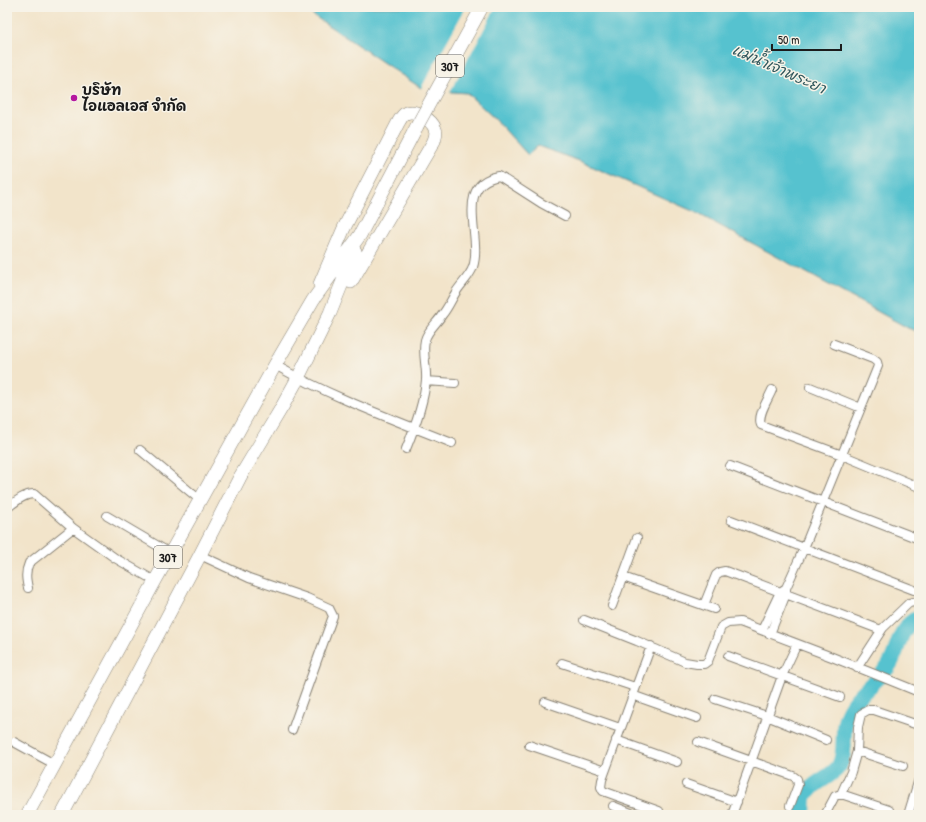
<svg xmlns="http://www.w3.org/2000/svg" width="926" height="822" font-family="'Patrick Hand','Playpen Sans Thai',sans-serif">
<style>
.water{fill:#56c2cf;stroke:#396f76}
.pier{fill:#f2e4ca}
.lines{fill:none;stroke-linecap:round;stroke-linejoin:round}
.river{stroke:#56c2cf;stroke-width:16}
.minor-casing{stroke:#878073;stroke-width:10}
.primary-casing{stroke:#878073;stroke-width:14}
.minor{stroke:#fff;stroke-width:8}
.primary{stroke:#fff;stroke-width:13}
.primary-bridge-casing{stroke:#878073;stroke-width:14;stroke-linecap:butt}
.primary-bridge{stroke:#fff;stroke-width:13}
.poi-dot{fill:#b5179e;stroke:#f7f3e8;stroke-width:1.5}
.labels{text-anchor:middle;stroke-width:3;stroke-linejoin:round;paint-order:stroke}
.shield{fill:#f7f3e8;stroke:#5e5c59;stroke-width:1}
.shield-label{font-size:13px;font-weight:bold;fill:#1c1c1c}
.poi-label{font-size:14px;font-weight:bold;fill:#1c1c1c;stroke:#f7f3e8;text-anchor:start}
.water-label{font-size:15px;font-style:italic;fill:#30565b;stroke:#f7f3e8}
</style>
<rect width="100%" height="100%" fill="#f7f3e8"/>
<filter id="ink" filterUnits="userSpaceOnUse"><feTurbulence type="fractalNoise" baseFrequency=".025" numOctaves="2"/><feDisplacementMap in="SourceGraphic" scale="8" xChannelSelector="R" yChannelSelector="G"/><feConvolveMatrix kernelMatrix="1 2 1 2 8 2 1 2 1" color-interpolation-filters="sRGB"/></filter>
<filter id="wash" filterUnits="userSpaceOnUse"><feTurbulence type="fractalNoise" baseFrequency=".012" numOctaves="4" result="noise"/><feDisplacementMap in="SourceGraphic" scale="16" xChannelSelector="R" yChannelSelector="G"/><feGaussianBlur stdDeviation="0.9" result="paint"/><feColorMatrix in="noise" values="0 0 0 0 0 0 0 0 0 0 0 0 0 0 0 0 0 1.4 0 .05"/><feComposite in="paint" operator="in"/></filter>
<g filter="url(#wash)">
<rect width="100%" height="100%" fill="#f2e4ca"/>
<path class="water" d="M 301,7 L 919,7 L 919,332 L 908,328 L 695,212 L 582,162 L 538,146 L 528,155 L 495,119 L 467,93 L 424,90 Z"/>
<path class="pier" d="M 466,7 L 496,7 L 449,94 L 424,92 L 420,90 Z"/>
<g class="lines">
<path class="river" d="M 803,815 L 804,796 C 808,792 811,788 815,785 C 822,779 834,774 839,766 C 847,752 841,734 846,718 C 852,697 875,684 888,667 C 901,648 896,629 919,617"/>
</g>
</g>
<g filter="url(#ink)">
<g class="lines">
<g class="minor-casing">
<path id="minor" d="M 275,365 C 331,397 392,419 452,443
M 426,381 L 455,383
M 810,387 L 861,408
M 772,390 C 768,400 757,415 761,425 L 842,455 L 919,487
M 406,449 C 415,427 424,403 426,380 C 427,367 422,353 425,340 C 427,331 437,323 442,315 C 448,308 451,300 456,292 C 461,284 470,276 473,267 C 483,237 453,184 499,176 L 541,203 L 565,216
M 140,450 L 200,500
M 730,466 L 919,539
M 7,508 C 15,502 24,494 34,494 L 73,528 L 115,558 L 155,581
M 107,516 L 170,553
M 731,520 L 914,590
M 200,555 L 249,578 L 307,598 L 329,608 L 333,616 L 292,730
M 623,577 L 714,609
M 28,588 C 26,579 25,572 29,563 L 73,528
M 704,605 L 716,575 L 720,572 L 725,571 L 881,630
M 612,606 L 637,538
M 584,620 L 637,641 L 685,662 L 697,664 L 704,664 L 708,661 L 721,627 L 728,623 L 740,622 L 832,657 L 919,692
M 762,630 L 780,592 L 786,588 L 804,548 L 878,366 L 877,362 L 873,359 L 834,344
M 770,634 L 786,594 L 786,589
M 651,646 L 602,780 L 601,787 L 603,791 L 659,811
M 728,656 L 840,697
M 562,663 L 635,687
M 857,668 L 883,628 L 909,603 L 919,601
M 632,695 L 697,718
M 715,699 L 767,716 L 826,740
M 545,702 L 620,728
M 616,740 L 677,762
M 14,742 L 54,764
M 698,742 L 793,776 L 797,779 L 798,785 L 790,806
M 529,745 L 605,771
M 857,751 L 903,766
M 686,784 L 737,802
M 841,794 L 889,810
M 613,806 L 636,815
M 732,815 L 782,676 L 797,644
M 825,815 L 835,796 L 841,794 L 851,772 L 857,751 L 858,727 L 861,714 L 868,710 L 874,710 L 915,724
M 908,815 L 919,779"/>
</g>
<g class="primary-casing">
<path id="primary" d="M 320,284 L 344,228 L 398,123 C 400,120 402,115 406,113 C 415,109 432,120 435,129 C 437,133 435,137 434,141 L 351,282
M 27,815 L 155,581 L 275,365 L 313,300 L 360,235 L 417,126
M 62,815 L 200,555 L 240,477 L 282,407 L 298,378 L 330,313 L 355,251"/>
</g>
<use href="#minor" class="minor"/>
<use href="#primary" class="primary"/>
<g class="primary-bridge-casing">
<path id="primary-bridge" d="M 417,126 L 482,7"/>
</g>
<use href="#primary-bridge" class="primary-bridge"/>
</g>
</g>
<circle class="poi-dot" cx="74" cy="98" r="4"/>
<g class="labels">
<g class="shield">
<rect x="436" y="55" width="28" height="22" rx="3"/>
<rect x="154" y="546" width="28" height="22" rx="3"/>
</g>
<g class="shield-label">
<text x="450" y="71">307</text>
<text x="168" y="562">307</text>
</g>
<g class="poi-label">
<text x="82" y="95">บริษัท<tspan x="82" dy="16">ไอแอลเอส จำกัด</tspan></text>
</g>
<g class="water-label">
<text transform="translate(779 69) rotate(24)" y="5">แม่น้ำเจ้าพระยา</text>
</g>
</g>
<rect width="926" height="822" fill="none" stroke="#f7f3e8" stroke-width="24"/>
<path d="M772 44v6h69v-6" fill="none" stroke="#1c1c1c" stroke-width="2"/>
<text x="778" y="44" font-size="12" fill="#1c1c1c" stroke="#f7f3e8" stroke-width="3" paint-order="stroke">50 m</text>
</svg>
